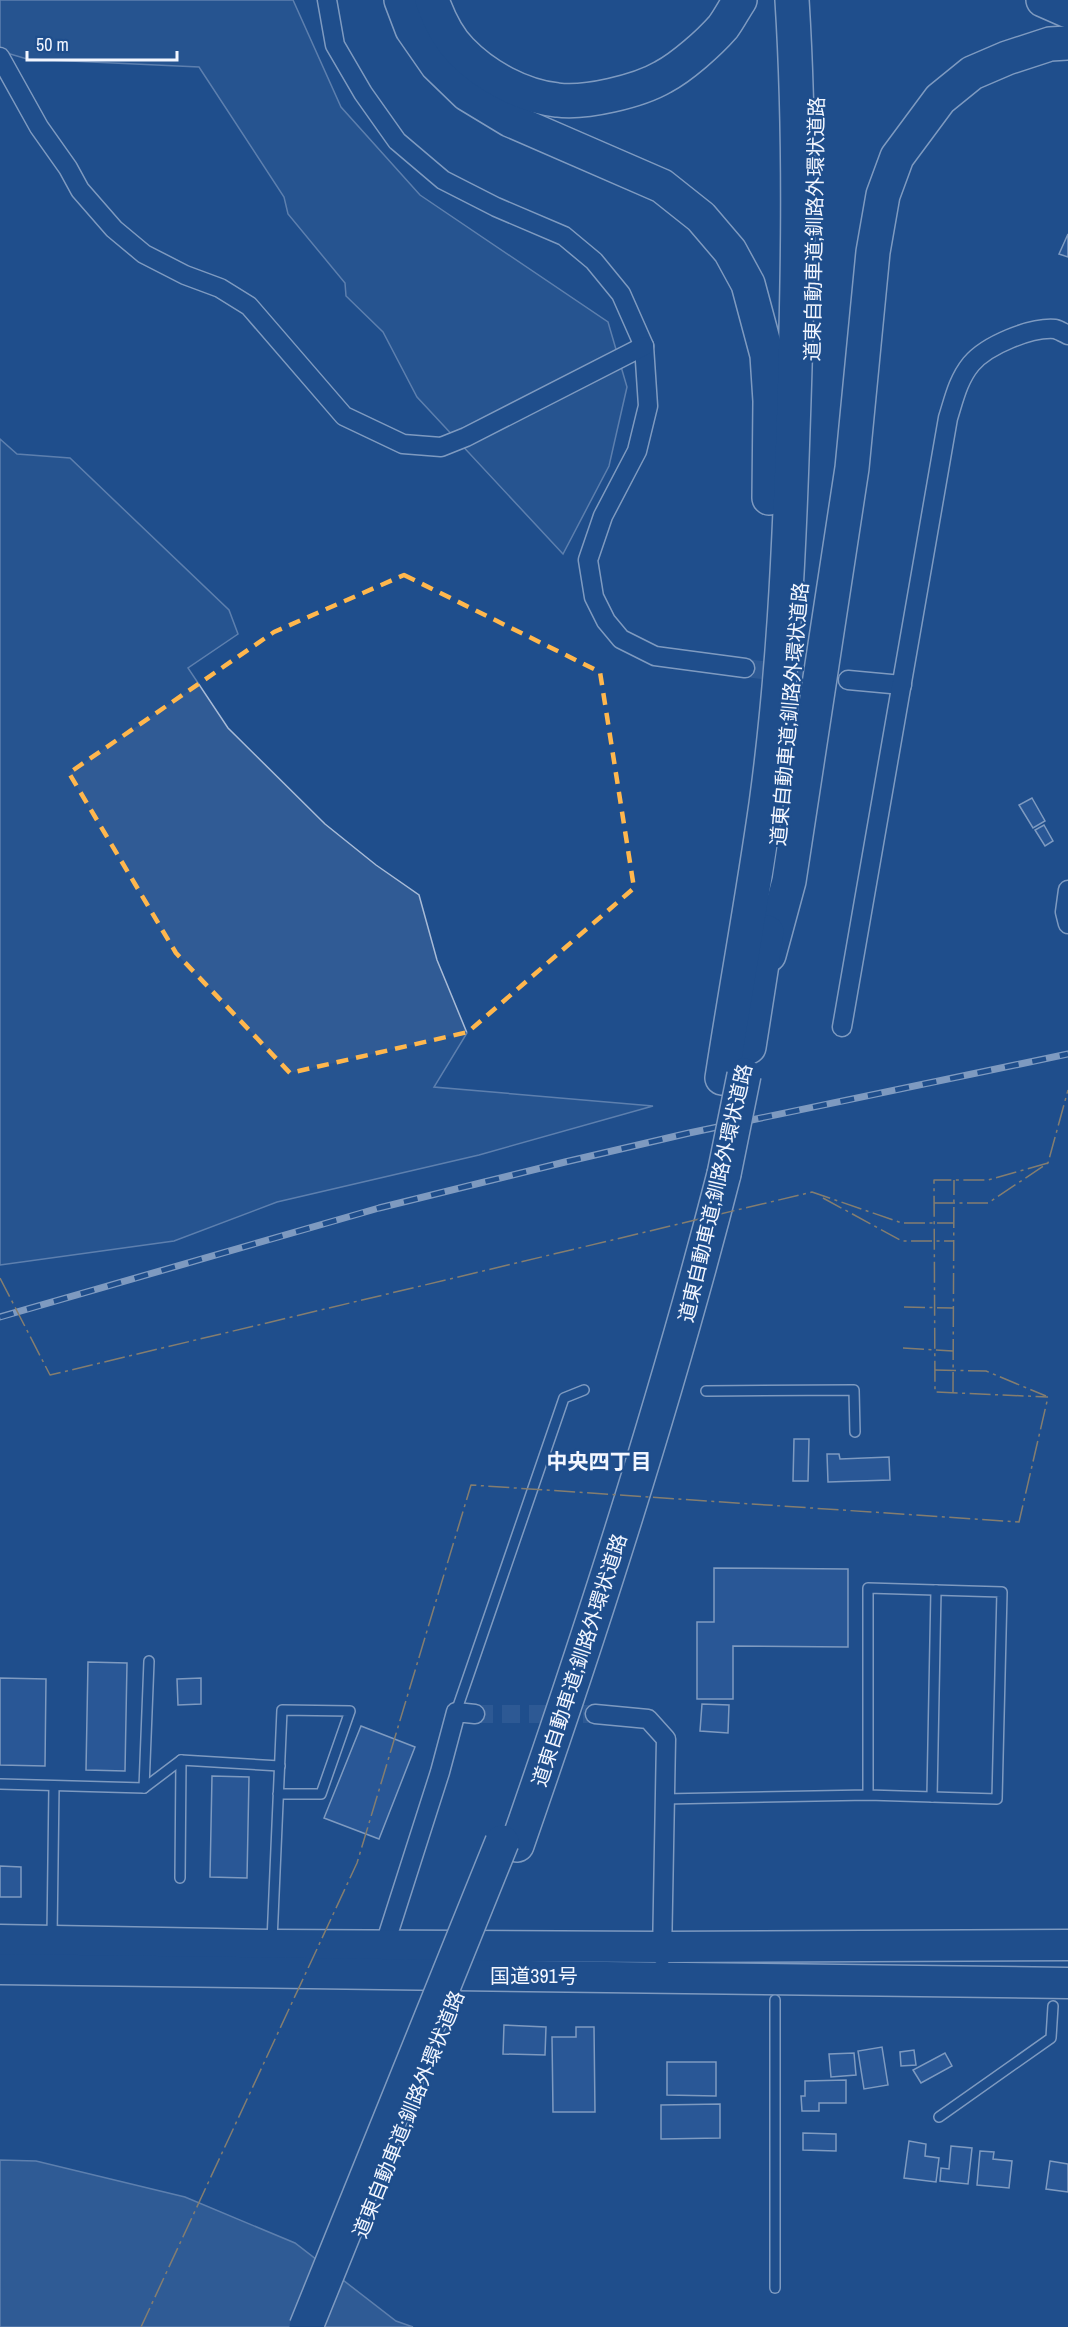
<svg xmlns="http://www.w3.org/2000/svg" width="1068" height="2327" viewBox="0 0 1068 2327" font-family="'Archivo Narrow','Noto Sans JP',sans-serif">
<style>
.built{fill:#305b95;stroke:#a8bbd7;stroke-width:1.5}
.water{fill:#446ba0;stroke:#a8bbd7;stroke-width:1.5}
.building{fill:#3563a3;stroke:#f2f6ff;stroke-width:1.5}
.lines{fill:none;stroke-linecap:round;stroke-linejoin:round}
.minor-tunnel{stroke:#3f679d;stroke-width:18;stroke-dasharray:18 9;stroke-linecap:butt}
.service-casing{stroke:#f2f6ff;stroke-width:12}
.minor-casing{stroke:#f2f6ff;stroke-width:21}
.trunk-casing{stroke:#f2f6ff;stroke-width:33}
.motorway-casing{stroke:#f2f6ff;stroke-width:36}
.service{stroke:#1f4e8c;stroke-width:9}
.minor{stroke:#1f4e8c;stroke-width:18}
.trunk{stroke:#1f4e8c;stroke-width:30}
.motorway{stroke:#1f4e8c;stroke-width:33}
.rail-casing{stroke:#f2f6ff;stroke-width:7}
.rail{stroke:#1f4e8c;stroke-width:4.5;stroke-dasharray:14;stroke-linecap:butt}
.motorway-bridge-casing{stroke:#f2f6ff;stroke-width:36;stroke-linecap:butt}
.motorway-bridge{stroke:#1f4e8c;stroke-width:33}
.power{stroke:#ffb74d;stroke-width:1.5;stroke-dasharray:21 4.5 3 4.5;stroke-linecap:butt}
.marked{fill:none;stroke:#ffb74d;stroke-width:4.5;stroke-dasharray:12 8;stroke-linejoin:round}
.labels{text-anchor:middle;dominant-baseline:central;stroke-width:4.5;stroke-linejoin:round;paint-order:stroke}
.street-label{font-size:20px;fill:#f2f6ff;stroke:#1f4e8c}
.neighbourhood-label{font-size:21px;font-weight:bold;fill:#f2f6ff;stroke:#1f4e8c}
</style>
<rect width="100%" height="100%" fill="#1f4e8c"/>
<!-- built -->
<g class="built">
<polygon points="0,0 293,0 341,107 420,195 608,322 627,387 609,466 563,554 417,397 383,332 346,296 345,283 288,214 284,197 199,67 27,59 0,51"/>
<polygon points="0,439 17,454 70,458 229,610 238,634 188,668 228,728 325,824 376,865 419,895 437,960 467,1033 434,1087 653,1106 479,1155 277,1202 174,1241 0,1265"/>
</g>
<!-- water -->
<polygon class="water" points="0,2160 36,2161 185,2197 295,2243 396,2321 413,2327 0,2327"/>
<!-- building -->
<g class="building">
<polygon points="1068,234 1068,257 1059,254"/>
<polygon points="1032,798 1045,821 1033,828 1019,805"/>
<polygon points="1044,825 1053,841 1045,846 1035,830"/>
<polygon points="794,1439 809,1439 808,1481 793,1481"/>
<polygon points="827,1454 839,1454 840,1459 889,1457 890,1480 828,1482"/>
<polygon points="714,1568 848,1569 848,1647 733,1646 733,1699 697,1699 697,1622 714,1622"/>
<polygon points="88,1662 127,1663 125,1771 86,1770"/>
<polygon points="0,1678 46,1679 45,1766 0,1765"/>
<polygon points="201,1678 201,1704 178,1705 177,1679"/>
<polygon points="702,1704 729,1705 728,1733 700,1731"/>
<polygon points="361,1726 415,1747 379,1839 324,1818"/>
<polygon points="212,1776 249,1777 247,1878 210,1877"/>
<polygon points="0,1866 21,1867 21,1897 0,1897"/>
<polygon points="504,2025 546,2027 545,2055 503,2054"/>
<polygon points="576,2027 594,2027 595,2112 553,2112 552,2037 576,2037"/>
<polygon points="882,2047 888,2085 864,2089 858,2051"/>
<polygon points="914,2050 916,2065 901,2066 900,2052"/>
<polygon points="854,2053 856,2075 831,2077 829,2054"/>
<polygon points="945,2053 952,2066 921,2083 913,2070"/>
<polygon points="667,2062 716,2062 716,2096 667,2095"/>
<polygon points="846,2080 846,2103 819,2103 819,2111 802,2111 801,2096 805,2096 805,2081"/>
<polygon points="720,2104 720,2138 661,2139 661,2105"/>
<polygon points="803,2133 836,2134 836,2151 803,2150"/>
<polygon points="909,2141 926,2144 925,2156 939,2158 936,2182 904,2178"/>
<polygon points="951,2146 972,2148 968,2184 940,2181 941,2168 949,2169"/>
<polygon points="980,2151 994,2152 993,2159 1012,2161 1009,2188 977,2185"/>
<polygon points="1050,2161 1068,2164 1068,2192 1046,2189"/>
</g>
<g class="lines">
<!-- minor-tunnel -->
<g class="minor-tunnel">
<polyline points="745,668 829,678"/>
<polyline points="475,1714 595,1714"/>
</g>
<defs>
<g id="service">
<polyline points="706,1391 854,1390 855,1432"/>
<polyline points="456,1712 564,1398 584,1390"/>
<polyline points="0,1784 144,1788 181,1760 280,1766"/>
<polyline points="144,1788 149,1661"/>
<polyline points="932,1797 936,1590"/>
<polyline points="664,1799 868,1795 868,1588 1002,1592 997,1799 868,1795"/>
<polyline points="180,1878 181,1760"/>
<polyline points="52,1936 54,1786"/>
<polyline points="272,1941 282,1710 350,1711 321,1794 278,1794"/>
<polyline points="775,2000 775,2288"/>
<polyline points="939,2117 1051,2038 1053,2006"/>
</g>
<g id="minor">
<polyline points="327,0 335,45 363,93 397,141 443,180 496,207 564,236 594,261 621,294 644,346 648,406 637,451 603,516 588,560 594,597 606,621 621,639 655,656 745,668"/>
<polyline points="0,57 39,127 68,168 80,190 114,229 144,254 185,275 220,288 249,306 344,416 403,444 441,447 466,437 644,346"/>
<polyline points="848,680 902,685"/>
<polyline points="1068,890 1065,912 1068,924"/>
<path d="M 842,1027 L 948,418 C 954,399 958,380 971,364 C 987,345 1031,327 1055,329 C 1059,330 1064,333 1068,335"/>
<polyline points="595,1714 648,1719 666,1739 662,1956"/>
<polyline points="385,1944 440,1772 456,1712 475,1714"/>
</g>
<g id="trunk">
<polyline points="0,1940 272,1945 662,1947 1068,1945"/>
<polyline points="0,1969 1068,1983"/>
</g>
<g id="motorway">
<polyline points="401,0 412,29 437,65 467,94 510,120 662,186 701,217 730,251 748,284 767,355 770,401 769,498"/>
<path d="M 432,0 C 438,17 448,38 461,51 C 485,76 522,96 557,100 C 585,104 639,91 663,77 C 682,67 709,43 723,27 C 729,19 734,9 740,0"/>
<polyline points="1043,0 1068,11"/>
<polyline points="769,955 789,881 852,468 873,252 883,195 897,157 940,99 972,73 1007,58 1050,44 1068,43"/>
<polyline points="749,1047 767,932"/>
<path d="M 722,1078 C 736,987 753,896 766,804 C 783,680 789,555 793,430 C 798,287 801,143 792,0"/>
<path d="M 517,1845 C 594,1624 666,1401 724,1174"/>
</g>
</defs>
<!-- service casing -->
<use href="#service" class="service-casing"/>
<!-- minor casing -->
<use href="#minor" class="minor-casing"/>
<!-- trunk casing -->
<use href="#trunk" class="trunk-casing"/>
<!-- motorway casing -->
<use href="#motorway" class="motorway-casing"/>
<!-- service -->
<use href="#service" class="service"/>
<!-- minor -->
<use href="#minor" class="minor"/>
<!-- trunk -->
<use href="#trunk" class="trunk"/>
<!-- motorway -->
<use href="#motorway" class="motorway"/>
<defs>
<polyline id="rail" points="0,1317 379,1208 565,1162 689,1133 1068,1054"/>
</defs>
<!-- rail casing -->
<use href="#rail" class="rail-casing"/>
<!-- rail -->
<use href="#rail" class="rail"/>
<defs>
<g id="motorway-bridge">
<polyline points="724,1174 744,1075"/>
<polyline points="306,2327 502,1842"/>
</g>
</defs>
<!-- motorway-bridge casing -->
<use href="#motorway-bridge" class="motorway-bridge-casing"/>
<!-- motorway-bridge -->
<use href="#motorway-bridge" class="motorway-bridge"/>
<!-- power -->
<g class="power">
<polyline points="1048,1163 988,1180 934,1180 935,1392 1048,1397"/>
<polyline points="823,1198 902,1241 954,1241"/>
<polyline points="934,1203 988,1203 1048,1163 1068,1090"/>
<polyline points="0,1278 50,1375 812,1192 902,1223 954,1223"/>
<polyline points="904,1307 953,1308"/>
<polyline points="903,1348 953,1351"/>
<polyline points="935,1370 986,1371 1046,1396"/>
<polyline points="953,1393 954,1180"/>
<polyline points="141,2327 357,1863 471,1485 1019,1522 1048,1397"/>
</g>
</g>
<!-- marked area -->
<path d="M0 0H1068V2327H0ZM 404,575 L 600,672 L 634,888 L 468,1032 L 290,1073 L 176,953 L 69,773 L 274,632 Z" fill="#1f4e8c" fill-opacity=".55" fill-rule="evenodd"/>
<path class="marked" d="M 404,575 L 600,672 L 634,888 L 468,1032 L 290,1073 L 176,953 L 69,773 L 274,632 Z"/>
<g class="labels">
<!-- street labels -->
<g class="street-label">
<text transform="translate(814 229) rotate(-89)">道東自動車道;釧路外環状道路</text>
<text transform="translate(789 714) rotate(-85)">道東自動車道;釧路外環状道路</text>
<text transform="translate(715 1193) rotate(-77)">道東自動車道;釧路外環状道路</text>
<text transform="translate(579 1660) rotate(-72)">道東自動車道;釧路外環状道路</text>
<text x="534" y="1975">国道391号</text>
<text transform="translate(408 2114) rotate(-68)">道東自動車道;釧路外環状道路</text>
</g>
<!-- neighbourhood labels -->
<g class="neighbourhood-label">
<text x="599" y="1461">中央四丁目</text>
</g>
</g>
<!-- scale -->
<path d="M27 51v9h150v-9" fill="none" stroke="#f2f6ff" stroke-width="3"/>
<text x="36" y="51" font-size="18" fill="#f2f6ff" stroke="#1f4e8c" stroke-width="4.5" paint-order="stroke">50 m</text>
</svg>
